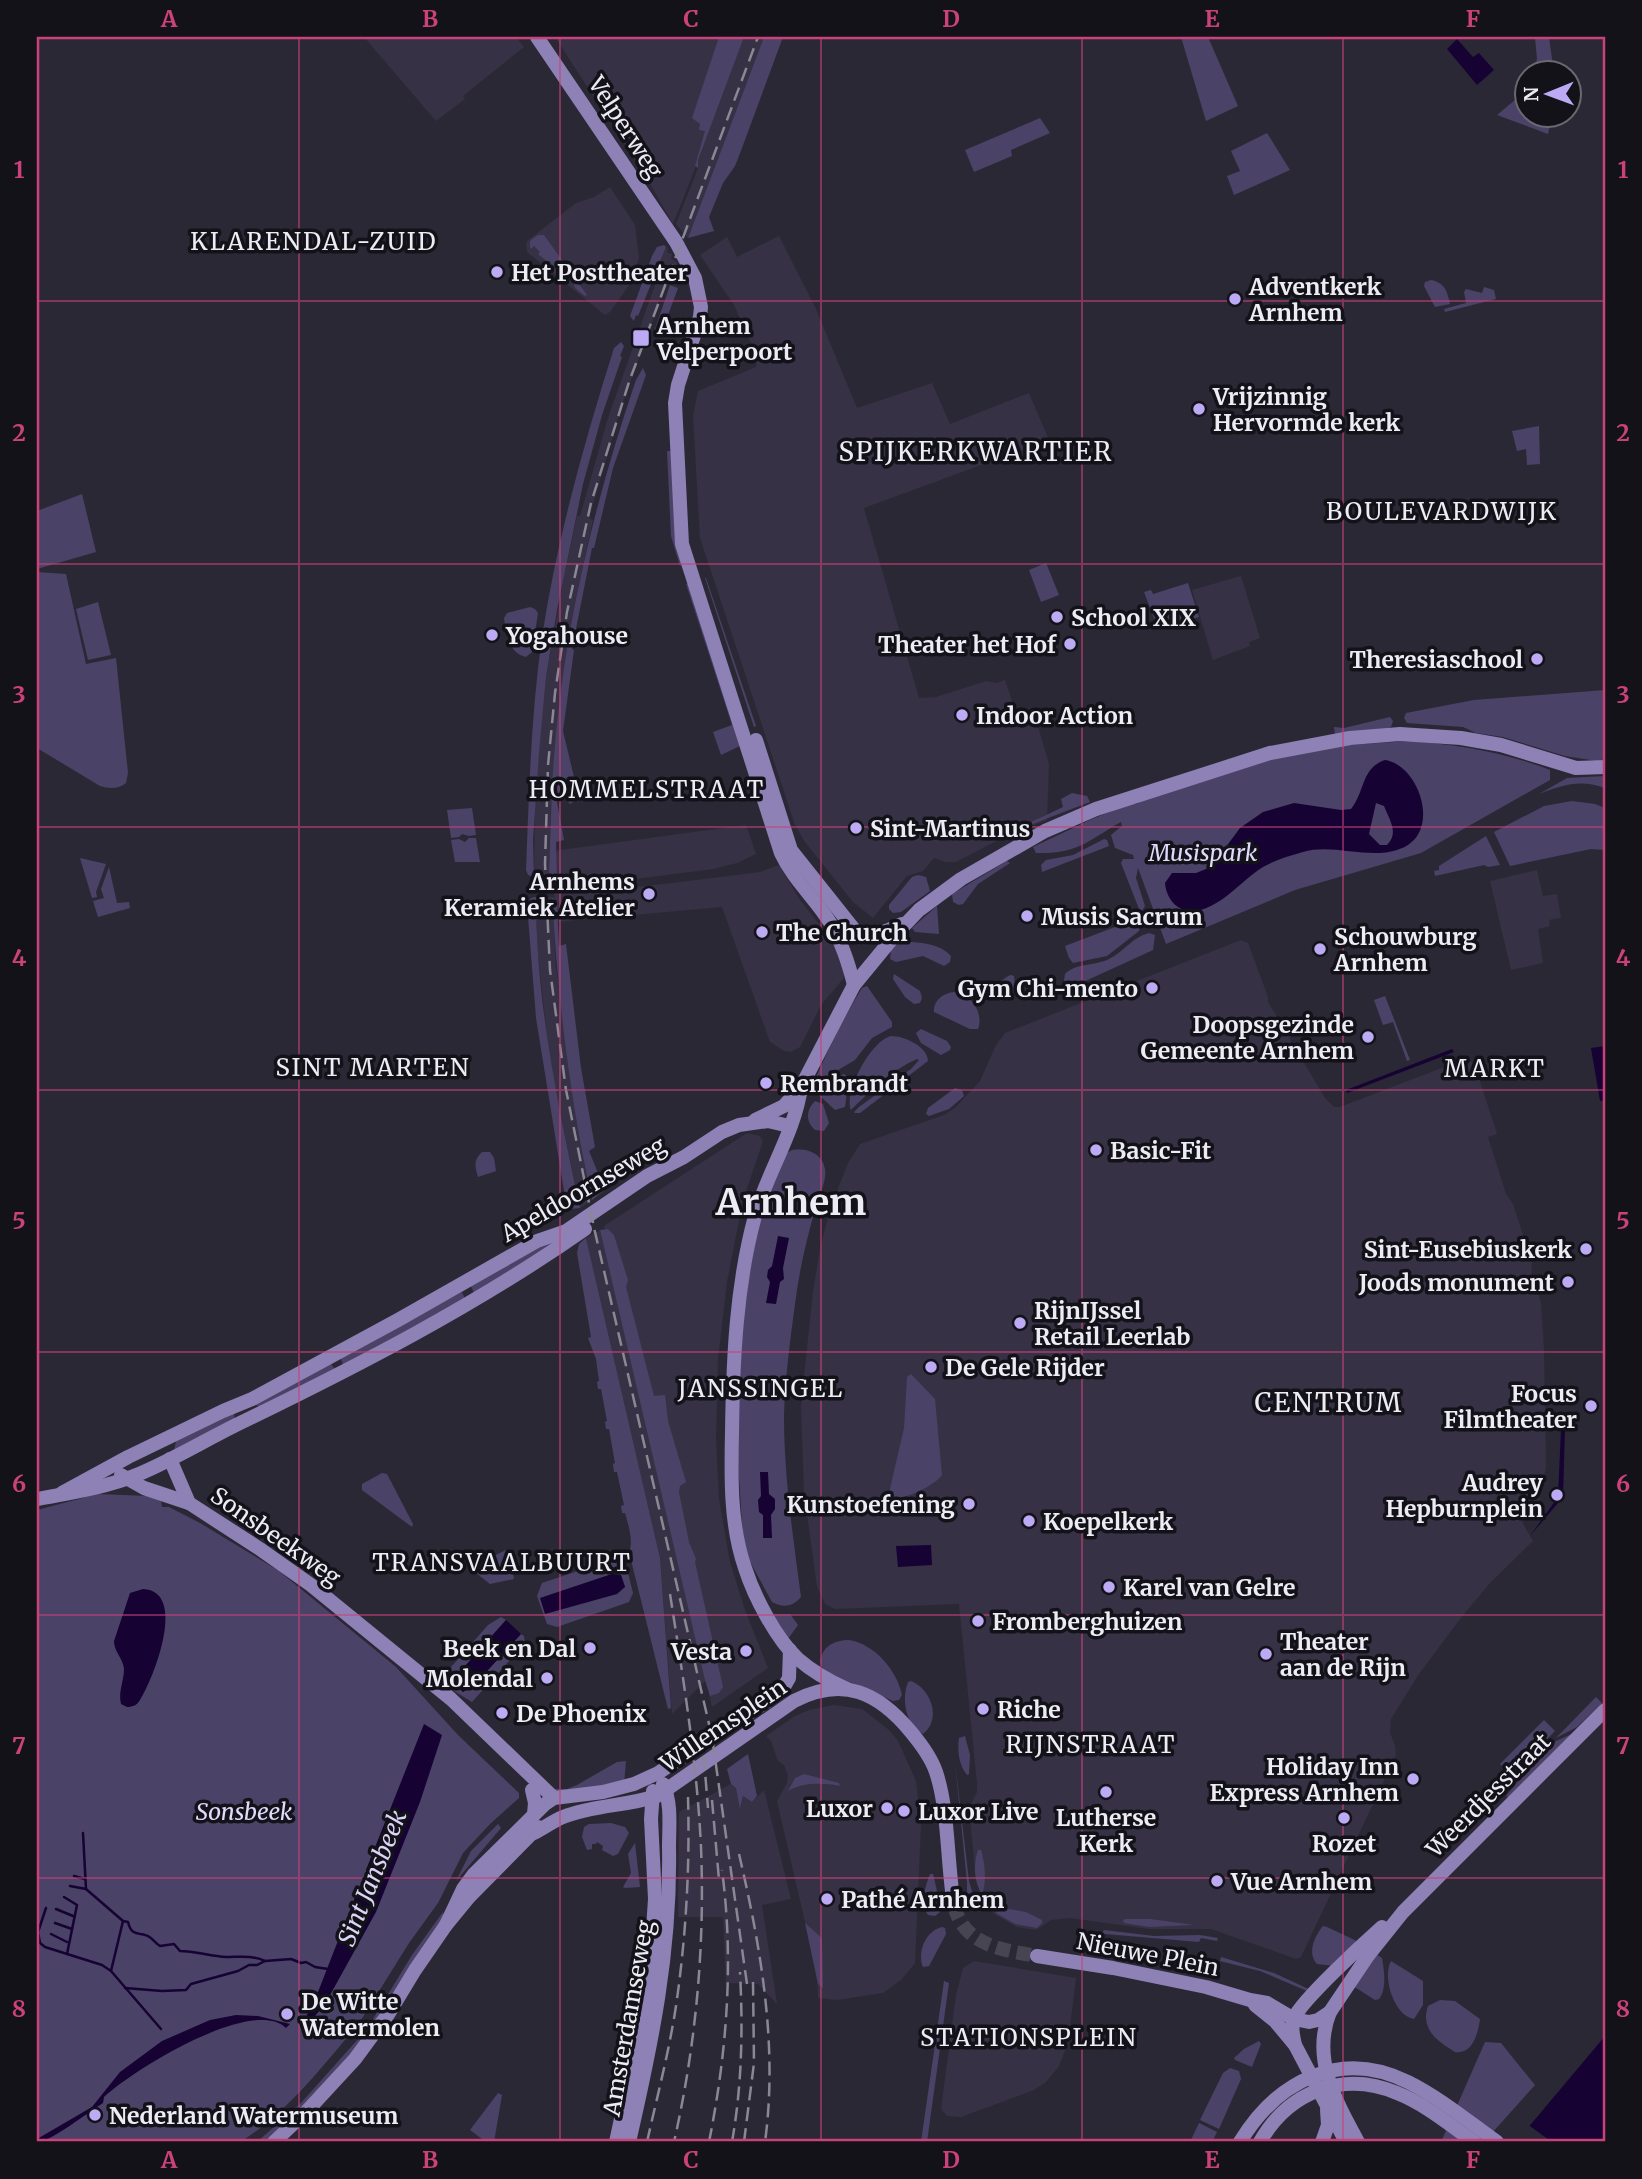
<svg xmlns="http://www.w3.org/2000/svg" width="1642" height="2179" viewBox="0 0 1642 2179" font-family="Merriweather,serif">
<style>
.built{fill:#363145}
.green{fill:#4b4267;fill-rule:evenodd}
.water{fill:#160233;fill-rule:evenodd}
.pier{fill:#2b2836}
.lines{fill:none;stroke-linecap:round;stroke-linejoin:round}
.stream{stroke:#160233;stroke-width:2.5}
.major-tunnel{stroke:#484553;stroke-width:14;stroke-dasharray:14 7;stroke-linecap:butt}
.major{stroke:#8d81b5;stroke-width:14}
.rail{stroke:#8a8894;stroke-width:2.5;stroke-dasharray:14 7;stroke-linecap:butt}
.grid{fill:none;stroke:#cb427a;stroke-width:2;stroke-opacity:0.55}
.poi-dot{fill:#bcaaf5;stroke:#131218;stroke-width:2.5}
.labels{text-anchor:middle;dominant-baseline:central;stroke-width:7;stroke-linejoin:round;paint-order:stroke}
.street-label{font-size:23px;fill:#edecf5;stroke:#131218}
.poi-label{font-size:23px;font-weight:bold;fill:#edecf5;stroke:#131218;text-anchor:start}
.park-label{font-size:23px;font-style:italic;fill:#e1dafd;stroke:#131218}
.neighbourhood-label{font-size:24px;letter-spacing:2px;fill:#edecf5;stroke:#131218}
.water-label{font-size:24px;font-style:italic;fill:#dcd4f8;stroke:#131218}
.quarter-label{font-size:26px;letter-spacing:2px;fill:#edecf5;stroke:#131218}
.town-label{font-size:37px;font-weight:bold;fill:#edecf5;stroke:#131218}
.neatline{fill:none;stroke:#cb427a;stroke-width:2.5}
.grid-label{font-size:23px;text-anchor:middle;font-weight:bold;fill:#cb427a}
</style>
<rect width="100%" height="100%" fill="#2b2836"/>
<!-- built -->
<g class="built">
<polygon points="364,37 516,37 524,47 463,96 465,99 436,121"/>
<polygon points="555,37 721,37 708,132 744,37 764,37 688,238 676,224 698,168 698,161 673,224 649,182"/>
<polygon points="610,187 635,225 639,258 632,281 610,312 605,315 527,252 526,244 527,241 576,203 594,197"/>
<polygon points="779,236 816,309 857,408 932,383 950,424 1029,393 1049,440 864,508 919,698 936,697 986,681 996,683 1005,680 1021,728 1037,723 1049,764 1047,820 1014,832 956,862 945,862 934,858 923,871 907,876 873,918 853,902 805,842 795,825 700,538 693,416 698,391 756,367 757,357 734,305 700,255 727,237 737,257"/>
<polygon points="666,247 668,248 667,252 672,254 671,259 677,262 673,272 670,272 621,408 589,518 593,520 579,584 551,805 549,877 534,877 535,792 542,717 546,677 564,576 577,516 580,516 608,418 655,285 652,284"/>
<polygon points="1241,576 1260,638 1249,642 1250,646 1213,660 1192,590"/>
<polygon points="746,825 756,854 737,863 713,869 643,878 588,883 553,883 553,851"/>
<polygon points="779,865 800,900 831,939 843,966 844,978 821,1005 800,1047 791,1052 784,1051 770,1042 722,907 555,922 554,891 589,892 672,883 760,872"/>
<polygon points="1537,870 1543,896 1557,894 1561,918 1549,920 1550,926 1538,929 1543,963 1511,970 1490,881"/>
<polygon points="536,897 552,897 556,968 585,1168 592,1200 580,1208 550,1063 537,946"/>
<polygon points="1241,940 1248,943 1268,997 1268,1002 1325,1098 1334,1107 1340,1107 1465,1059 1474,1063 1497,1134 1488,1137 1506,1194 1513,1204 1532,1263 1531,1280 1538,1292 1541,1304 1544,1349 1546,1467 1536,1512 1522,1522 1533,1541 1489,1584 1460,1619 1419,1674 1391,1719 1390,1733 1395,1745 1396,1755 1301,1957 1296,1959 1211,1929 1149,1929 1070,1918 1051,1920 1036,1930 1017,1927 994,1914 980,1893 975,1870 969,1808 977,1792 977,1783 959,1604 835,1609 825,1604 817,1587 804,1492 801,1406 813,1291 821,1244 832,1204 848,1163 860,1144 944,1115 955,1108 980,1081 996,1045 1005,1033"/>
<polygon points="747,1133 760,1136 763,1141 743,1200 727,1282 718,1359 716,1439 719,1499 730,1562 745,1610 768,1668 712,1707 706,1680 672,1714 660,1558 586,1238 600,1230 705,1677 681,1523 604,1226"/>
<polygon points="834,1705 862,1709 889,1730 898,1741 916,1781 921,1825 915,1963 902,1979 883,1993 837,2000 818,1998 817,1974 777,1801 787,1783 788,1775 784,1765 778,1761 771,1741 766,1736 795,1716 809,1710"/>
<polygon points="731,1784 736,1787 741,1808 743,1796 752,1802 764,1790 791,1899 762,1905 777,2004 758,1984 726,1983 723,1917 678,1917 679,1812"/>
<polygon points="974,1961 1076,1978 1068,2043 1059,2066 1046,2082 1034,2090 961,2117 947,2116 941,2109 956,1995 963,1968"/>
</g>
<!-- green -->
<g class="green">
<polygon points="719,37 744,37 698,160 698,168 695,166 705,131 699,130 700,124 692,118"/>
<polygon points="764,37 783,37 742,148 735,166 723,183 709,217 714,231 688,238"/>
<polygon points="1181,37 1208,37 1238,106 1206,121"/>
<polygon points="1535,37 1549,37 1554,73 1532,73 1537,59"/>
<polygon points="1526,80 1526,116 1552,116 1548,134 1497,115 1522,94 1517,89"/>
<polygon points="1040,118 1050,133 1011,150 1012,156 974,172 965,150"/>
<polygon points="1267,133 1290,170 1234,195 1227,176 1240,171 1231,151"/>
<polygon points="538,235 544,235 587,295 585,296 575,288 574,283 538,254 540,252 534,246 531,249 530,247 530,241"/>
<polygon points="664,245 666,247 638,316 636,315 634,321 630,316 652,256 657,247"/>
<path d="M 1431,280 C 1445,283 1447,291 1450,304 L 1435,307 L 1424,286 L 1425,282 Z"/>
<polygon points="670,285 678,288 661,334 654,332"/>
<polygon points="1484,287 1494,290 1496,299 1445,312 1444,309 1466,303 1464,292 1466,289 1482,293"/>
<path d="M 621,342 L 624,346 L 620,356 L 622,357 L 602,415 L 583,484 L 557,610 L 546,677 L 539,753 L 533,840 L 534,877 L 528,875 L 526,870 C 529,793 531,714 542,637 C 557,539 584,443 614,348 Z"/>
<path d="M 643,368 L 646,375 L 613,468 L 594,548 L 592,548 L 572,649 L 574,650 L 563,731 L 579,798 L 570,804 L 566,799 L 557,802 L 564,840 L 556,842 L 557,876 L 549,877 C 550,841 551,805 553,770 C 562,636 593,506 636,380 Z"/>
<polygon points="1539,426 1540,464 1527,465 1526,449 1517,451 1512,431"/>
<polygon points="667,451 671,451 682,563 680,566 671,536"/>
<polygon points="82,494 96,552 37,569 37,511"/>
<polygon points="1046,563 1059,595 1041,602 1029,570"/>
<path d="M 37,572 L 66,574 L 86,664 L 116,658 L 128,773 L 126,783 C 119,789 109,789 100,786 L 37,748 Z"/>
<polygon points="705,578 706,578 756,726 754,727"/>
<polygon points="690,583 740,746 721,755 713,732 732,725 686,584"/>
<polygon points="1188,583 1199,617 1158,629 1144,592 1151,590 1153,594"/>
<polygon points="98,602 111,655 88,660 76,609"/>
<path d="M 530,607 L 535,609 L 538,613 L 532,652 L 526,657 C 509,654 506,633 504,618 L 507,613 Z"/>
<polygon points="1605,690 1605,759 1597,761 1565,756 1503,737 1476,733 1463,727 1407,723 1404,718 1406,713 1474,700"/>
<polygon points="1390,717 1393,721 1391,727 1385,729 1335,735 1334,727 1344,728"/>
<path d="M 1410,741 C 1459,745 1504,752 1550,770 L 1550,780 L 1421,853 L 1295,890 L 1166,944 L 1138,868 L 1136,878 L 1145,906 L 1142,911 L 1139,909 L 1121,863 L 1123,859 L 1134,859 L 1133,855 L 1115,848 L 1111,835 L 1122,826 L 1121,822 C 1087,841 1079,854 1036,853 L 1033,847 L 1092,819 L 1134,802 L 1135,804 L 1139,803 L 1139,800 L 1151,799 L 1151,796 L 1255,762 L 1347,745 Z"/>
<path d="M 1605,776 L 1605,788 C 1580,779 1563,785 1539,794 L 1567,778 Z"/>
<polygon points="1072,793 1087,796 1090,802 1006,834 1063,807 1061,799"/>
<polygon points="1572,801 1595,804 1605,808 1605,850 1591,849 1510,866 1494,832 1544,806"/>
<polygon points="472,808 476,835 469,836 462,834 459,837 451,838 447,810"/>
<polygon points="1486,836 1500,865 1488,867 1484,865 1435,876 1434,871 1439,870 1439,866"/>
<polygon points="469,838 476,838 480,862 455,862 451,840 459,839 465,842"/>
<polygon points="1104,839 1107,840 1109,846 1042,872 1041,865 1046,860 1073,855"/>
<polygon points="80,858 106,864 96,892 97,897 92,898"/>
<polygon points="1007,861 1010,863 978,884 963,904 959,905 953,902 952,894"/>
<polygon points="109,867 117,903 129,902 130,908 98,917 93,901 104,898 101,889"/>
<polygon points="918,875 926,877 930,891 901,912 893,913 889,909 889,905 912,877"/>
<path d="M 536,897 C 536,1003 558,1105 580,1208 L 570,1209 L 566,1203 L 536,1018 L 527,904 L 531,898 Z"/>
<path d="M 552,897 L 557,902 L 559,946 L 566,944 L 581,1068 L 595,1147 L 589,1151 L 605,1190 L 592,1200 C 570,1100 558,1000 552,897 Z"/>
<polygon points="937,906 939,934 915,932 912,928"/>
<polygon points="1136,919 1141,922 1139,931 1107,956 1073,963 1069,958 1065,946"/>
<path d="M 1149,933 L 1155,935 L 1153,950 L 1068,989 L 1064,981 L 1065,974 C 1076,963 1092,966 1107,960 C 1123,953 1132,937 1149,933 Z"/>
<path d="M 911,942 C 926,943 941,945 951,956 L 950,962 L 944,966 L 923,956 L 896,962 L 890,959 L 891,950 L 897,944 Z"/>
<polygon points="894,974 920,991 922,998 920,1003 914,1004 905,997 893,979"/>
<path d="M 1011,975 L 1014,976 C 1016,988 1012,999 1000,1001 C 992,991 1000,979 1011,975 Z"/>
<polygon points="1047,980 1054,983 1052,992 1038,998 1029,995 1029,990 1034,984"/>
<path d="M 867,986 L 892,1022 L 892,1027 L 872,1038 L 855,1060 L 828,1076 L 814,1088 L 812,1086 C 827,1052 843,1019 862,988 Z"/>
<path d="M 954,992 C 971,994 984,1013 978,1029 L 970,1029 L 934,1012 C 933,1000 944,993 954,992 Z"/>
<polygon points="1385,996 1410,1060 1407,1061 1393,1022 1383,1025 1374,1000"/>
<polygon points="921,1029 947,1041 951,1047 950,1050 941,1055 921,1043 916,1033"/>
<path d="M 891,1036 C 905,1036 928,1047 928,1061 L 860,1113 L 855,1113 L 854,1112 L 859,1107 L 911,1069 L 919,1060 L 917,1059 C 892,1070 869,1092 851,1110 C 844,1091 871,1041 891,1036 Z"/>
<polygon points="844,1074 849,1078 845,1107 835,1110 819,1095 819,1091 835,1077"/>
<polygon points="955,1088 962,1090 964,1096 949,1109 929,1116 926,1114 928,1108"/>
<path d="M 815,1101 L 823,1104 L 829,1123 L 824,1131 L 815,1130 C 805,1121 806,1110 815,1101 Z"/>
<path d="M 792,1150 C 807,1148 822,1153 825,1169 C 827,1181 818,1198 815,1210 C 806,1241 799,1272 795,1304 C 790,1341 785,1379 784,1416 C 784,1476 793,1537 801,1597 C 793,1607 783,1608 772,1602 L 748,1558 L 743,1540 L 737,1445 L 743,1312 L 759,1220 L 785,1154 Z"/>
<path d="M 482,1152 L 490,1152 L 494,1158 L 496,1171 L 478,1177 C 475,1167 473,1160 482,1152 Z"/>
<polygon points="608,1229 614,1235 628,1280 626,1287 654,1396 665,1395 668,1421 686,1482 680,1486 679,1492 689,1542 696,1559 695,1562 723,1687 719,1693 710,1696 705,1680 600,1230"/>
<path d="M 586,1238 L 660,1558 L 671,1708 L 668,1709 L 629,1552 C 634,1541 628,1524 625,1513 L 622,1513 L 621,1506 L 624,1505 L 617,1472 L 614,1472 L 613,1464 L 615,1463 L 609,1429 L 606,1429 L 605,1422 L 607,1421 L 601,1389 L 598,1389 L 597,1382 L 599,1381 L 596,1359 L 588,1338 L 591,1337 L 577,1253 L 579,1244 Z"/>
<polygon points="549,1239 558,1245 474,1293 470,1284"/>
<polygon points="462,1292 465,1299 343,1365 340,1356"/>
<polygon points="330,1362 335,1370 264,1410 253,1403"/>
<path d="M 911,1374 L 935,1399 L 942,1475 C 934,1486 909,1497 895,1499 L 889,1493 L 904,1428 L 907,1377 Z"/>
<polygon points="234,1413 235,1420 174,1451 176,1441"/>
<polygon points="382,1473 387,1474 413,1524 412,1527 362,1490 362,1484"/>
<path d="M 98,1494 L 148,1496 L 161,1501 L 162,1507 L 169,1507 L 200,1523 L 279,1571 L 396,1667 L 458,1735 L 519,1793 L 519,1798 L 490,1824 L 463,1853 L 438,1903 L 409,1943 L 361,2020 L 352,2019 L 347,2025 L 355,2028 C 321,2068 286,2114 240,2142 L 37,2142 L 37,1510 Z"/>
<polygon points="506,1550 512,1552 515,1572 513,1573 514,1579 490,1584 476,1573 475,1565"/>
<path d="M 616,1558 L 625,1561 L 633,1593 L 629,1602 L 557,1627 L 547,1624 L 537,1596 L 542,1583 ZM 612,1574 L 621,1575 L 625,1587 L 545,1613 L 541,1598 Z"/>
<polygon points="773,1614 790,1614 798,1625 788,1639"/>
<polygon points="501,1617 506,1620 458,1674 463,1692 476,1683 521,1634 524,1636 525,1643 472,1702 454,1691 444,1675 488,1625"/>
<path d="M 849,1640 C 875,1644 897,1671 902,1695 L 899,1700 L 893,1701 L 824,1671 L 820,1662 C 822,1646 835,1640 849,1640 Z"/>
<path d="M 911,1681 C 931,1689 942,1719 923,1734 C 906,1725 901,1700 908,1682 Z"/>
<polygon points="1596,1697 1602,1703 1577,1727 1556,1738"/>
<polygon points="1544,1720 1555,1731 1512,1775 1500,1764"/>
<polygon points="1576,1732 1510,1799 1506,1796 1523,1775 1556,1741"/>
<path d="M 965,1736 L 970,1755 L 969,1774 L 967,1775 C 959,1766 957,1750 959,1738 Z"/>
<polygon points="748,1754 757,1796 752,1802 743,1796 740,1809 736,1788 731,1784 727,1769"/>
<polygon points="626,1761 624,1784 555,1791 552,1789 567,1789 577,1785 617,1762"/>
<polygon points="955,1762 969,1881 974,1898 969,1904 967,1902 967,1882"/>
<path d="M 804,1774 L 839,1783 L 840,1786 C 824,1783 804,1782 788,1791 L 795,1778 Z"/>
<polygon points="611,1823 625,1827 629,1833 618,1854 613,1856 602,1850 603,1846 597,1842 596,1844 592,1844 592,1849 587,1850 582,1837 584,1827 589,1824"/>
<polygon points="498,1824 501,1828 456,1881 471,1851"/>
<polygon points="635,1843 640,1887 625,1888 623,1887 631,1873 628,1854"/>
<path d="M 978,1850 L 981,1850 C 985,1863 987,1882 982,1894 C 974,1883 973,1864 978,1850 Z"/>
<path d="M 930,1874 L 933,1874 L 941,1908 L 940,1912 L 935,1916 L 928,1915 C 920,1905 925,1886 930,1874 Z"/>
<polygon points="1003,1908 1026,1912 1042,1920 1042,1923 1037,1928 1015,1924 996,1913 997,1909"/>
<polygon points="443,1912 444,1918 374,2027 370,2024 412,1955"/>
<polygon points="1126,1919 1150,1919 1194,1925 1149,1927 1124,1923 1123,1920"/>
<polygon points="805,1923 822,1938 823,1988 818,1984"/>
<path d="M 1323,1926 L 1327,1927 L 1361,1943 L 1334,1966 L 1317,1964 C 1307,1953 1314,1937 1323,1926 Z"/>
<path d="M 942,1927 L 945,1928 L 946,1934 L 929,1966 L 923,1967 C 917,1953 925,1931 942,1927 Z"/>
<polygon points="1104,1930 1154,1936 1200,1935 1218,1938 1217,1941 1201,1938 1199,1942 1105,1934 1102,1933"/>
<polygon points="1073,1946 1106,1946 1138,1952 1138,1957 1073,1948"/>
<path d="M 1376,1954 L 1382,1958 C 1384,1970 1387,1989 1379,1999 L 1375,2000 L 1353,1986 Z"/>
<polygon points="1221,1957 1274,1973 1315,1992 1314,1994 1260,1971 1220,1961"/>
<path d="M 1391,1961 L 1423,1981 L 1423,2005 L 1414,2019 C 1394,2016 1382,1977 1391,1961 Z"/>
<polygon points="944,1981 949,1983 927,2142 921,2142"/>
<path d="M 1440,2000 L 1455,2001 L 1480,2019 C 1478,2034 1472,2055 1455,2052 C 1437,2041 1420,2029 1428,2006 Z"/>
<polygon points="359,2038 363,2042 282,2129 266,2142 257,2142 301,2103"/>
<polygon points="1259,2041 1261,2044 1252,2067 1235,2060 1234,2058 1244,2049"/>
<polygon points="1485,2042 1501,2043 1535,2085 1484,2142 1441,2142"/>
<polygon points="1230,2068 1239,2071 1241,2079 1219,2129 1200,2120 1223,2073"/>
<polygon points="498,2093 502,2095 494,2142 486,2142 470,2130"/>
<polygon points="1199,2123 1217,2132 1212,2142 1190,2142"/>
</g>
<!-- water -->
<g class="water">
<polygon points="1457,39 1473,57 1479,53 1494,70 1477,85 1447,49"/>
<path d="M 1385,760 C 1418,765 1439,825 1408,845 C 1377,864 1335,842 1303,852 C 1289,856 1275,860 1263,867 C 1240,881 1219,911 1191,911 C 1176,911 1166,897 1165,883 L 1172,873 L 1196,873 L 1211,867 L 1240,828 L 1263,812 L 1294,803 L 1341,810 L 1351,809 C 1365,792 1361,768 1385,760 ZM 1376,803 L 1384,806 C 1390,821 1399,833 1387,845 L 1380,845 L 1369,834 Z"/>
<polygon points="1605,1046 1605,1100 1600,1101 1591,1048"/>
<polygon points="1452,1049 1454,1052 1347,1093 1346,1090"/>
<polygon points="778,1236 789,1238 783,1268 784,1279 780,1282 776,1304 766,1303 770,1282 767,1277 768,1270 772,1266"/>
<polygon points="1561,1429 1565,1429 1563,1497 1530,1536 1558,1497"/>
<polygon points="760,1472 768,1472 769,1494 775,1499 775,1509 771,1515 772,1538 763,1538 763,1515 759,1512 758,1500 761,1496"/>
<polygon points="931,1545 932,1565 898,1567 896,1546"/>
<polygon points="612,1574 621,1575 625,1587 617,1594 545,1614 540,1598"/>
<path d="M 143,1589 C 188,1591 154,1678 140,1700 C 137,1705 133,1707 127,1707 L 121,1704 C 118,1691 124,1681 124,1669 C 123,1658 114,1652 114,1641 L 130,1593 Z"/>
<polygon points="506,1620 521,1634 476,1683 463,1692 455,1685 458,1674"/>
<polygon points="424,1724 442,1735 420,1802 376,1912 324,2006 312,2019 303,2023 316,1997 359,1887 368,1880 366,1870"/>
<path d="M 236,2015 L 258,2016 L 290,2024 L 286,2028 C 252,1996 133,2070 104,2097 L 103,2103 C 88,2112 51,2142 37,2142 L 37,2139 L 92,2107 L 120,2072 L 162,2041 L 210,2020 Z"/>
<polygon points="1605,2036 1605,2142 1516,2142"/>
</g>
<!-- pier -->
<polygon class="pier" points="1527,2124 1552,2142 1512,2142"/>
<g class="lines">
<!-- stream -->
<g class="stream">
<polyline points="83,1833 86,1889 123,1921 111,1971"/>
<polyline points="74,1876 85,1879"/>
<polyline points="70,1886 86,1889"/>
<polyline points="64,1897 77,1905 67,1954"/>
<polyline points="46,1908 38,1932 40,1943 45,1947 102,1965 111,1971 161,2029"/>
<polyline points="56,1909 73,1916"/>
<path d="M 123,1921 L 128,1922 C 131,1934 135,1933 145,1935 C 151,1936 155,1943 160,1946 L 174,1944 L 180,1951 C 195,1951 210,1956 226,1957 C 240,1957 252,1955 265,1961"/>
<polyline points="55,1923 72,1929"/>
<polyline points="51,1934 67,1942"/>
<polyline points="125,1988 162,1991 186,1990 191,1984 238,1971 249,1965 257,1965 265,1961 291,1959 301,1963 306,1962 315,1967 328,1969"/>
</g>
<!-- major-tunnel -->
<path class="major-tunnel" d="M 954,1905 C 963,1945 1002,1950 1037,1956"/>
<!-- major -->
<g class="major">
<path d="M 537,37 L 676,242 L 695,278 L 701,307 L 700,317 L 678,385 L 675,403 L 682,544 L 781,853 C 794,881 816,899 831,924 C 842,943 849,965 854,985"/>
<path d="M 756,740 L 791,850 L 857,933 C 874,938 886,931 902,924"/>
<polyline points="755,1120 784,1106 800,1088"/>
<polyline points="170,1459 189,1503"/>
<polyline points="121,1475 144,1488 189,1503 260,1549 311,1585 451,1699 554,1798"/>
<polyline points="62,1493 128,1457 223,1411 252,1399 398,1320 537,1241 566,1231 647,1176 684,1157 722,1132 739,1125 768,1121 789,1126"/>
<path d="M 37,1499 C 71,1493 108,1487 139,1474 C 172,1460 202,1442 234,1426 C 354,1368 475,1306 585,1229"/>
<path d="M 847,1689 C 829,1681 813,1672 798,1659 C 776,1639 754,1596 745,1568 C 730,1525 731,1476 732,1432 C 733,1360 736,1286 755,1216 C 767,1173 795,1132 801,1087 L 854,985 L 896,934 L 919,910 L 961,879 L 1045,831 L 1096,809 L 1270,753 L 1350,738 L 1400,734 L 1461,738 L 1501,745 L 1576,768 L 1605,767"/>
<polyline points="532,1790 535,1803 534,1814"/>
<path d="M 534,1833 C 544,1828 553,1821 563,1817 C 593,1805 627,1806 657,1796 L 794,1701 C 843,1676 878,1692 911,1732 C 921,1744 931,1757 936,1772 C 949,1811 947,1864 954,1905"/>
<polyline points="446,1925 463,1889 474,1874 545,1804 554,1798 603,1792 634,1784 658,1773 781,1692 789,1678 790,1650"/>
<polyline points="1037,1956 1113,1968 1206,1987 1250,2000 1267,2003 1294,2019 1309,2022 1318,2020 1330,2012 1367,1957 1403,1912 1605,1710"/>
<polyline points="1255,2005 1275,2021 1295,2045 1346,2142"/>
<path d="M 1330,2012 C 1311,2059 1336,2101 1358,2142"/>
<path d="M 1295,2045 C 1293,2036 1291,2027 1294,2018 C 1302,2000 1364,1943 1382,1927"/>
<polyline points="274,2142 307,2111 355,2059 389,2013 415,1970 446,1925 469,1897 538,1827"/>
<polyline points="616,2142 649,1990 655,1899 651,1819 653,1791"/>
<path d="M 629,2142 C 652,2042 671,1951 669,1847 C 669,1827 672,1803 663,1784"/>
<path d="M 1240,2142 C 1277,2081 1340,2048 1408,2082 C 1440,2098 1469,2122 1497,2142"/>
<path d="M 1260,2142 C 1288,2092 1343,2070 1397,2093 C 1425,2104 1450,2125 1474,2142"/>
<polyline points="1322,2142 1328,2125 1327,2110"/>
</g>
<!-- rail -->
<g class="rail">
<path d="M 670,1594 C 683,1677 697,1762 701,1847 C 705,1946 696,2045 674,2142"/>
<polyline points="702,1735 708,1808"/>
<polyline points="712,1800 719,1880"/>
<path d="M 739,1854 C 761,1948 778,2046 765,2142"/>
<polyline points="747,1984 712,1737 595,1232 566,1090 550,970 545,864 548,765 555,693 567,612 591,503 629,382 758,37"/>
<path d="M 647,2142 C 657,2097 669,2052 676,2006 C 686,1937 690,1867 688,1797"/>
<path d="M 709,2142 C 727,2052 734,1961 722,1870"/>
<path d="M 732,2142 C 742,2085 743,2030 740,1972"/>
<polyline points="744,2142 754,2063 753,1982"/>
</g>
</g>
<!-- grid -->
<path class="grid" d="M 299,37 L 299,2142M 560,37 L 560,2142M 821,37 L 821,2142M 1082,37 L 1082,2142M 1343,37 L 1343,2142M 37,301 L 1605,301M 37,564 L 1605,564M 37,827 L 1605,827M 37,1090 L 1605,1090M 37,1352 L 1605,1352M 37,1615 L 1605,1615M 37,1878 L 1605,1878"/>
<!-- markers -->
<g class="poi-dot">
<circle cx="497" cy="272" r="7"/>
<circle cx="1235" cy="299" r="7"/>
<rect x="632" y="329" width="18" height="18" rx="3.5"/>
<circle cx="1199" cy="409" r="7"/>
<circle cx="1057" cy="617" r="7"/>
<circle cx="492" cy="635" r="7"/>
<circle cx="1070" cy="644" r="7"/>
<circle cx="1537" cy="659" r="7"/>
<circle cx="962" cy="715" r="7"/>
<circle cx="856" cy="828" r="7"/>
<circle cx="649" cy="894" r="7"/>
<circle cx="1027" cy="916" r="7"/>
<circle cx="762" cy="932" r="7"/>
<circle cx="1320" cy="949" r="7"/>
<circle cx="1152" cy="988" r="7"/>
<circle cx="1368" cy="1037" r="7"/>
<circle cx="766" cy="1083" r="7"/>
<circle cx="1096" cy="1150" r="7"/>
<circle cx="1586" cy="1249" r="7"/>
<circle cx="1568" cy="1282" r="7"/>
<circle cx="1020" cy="1323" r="7"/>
<circle cx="931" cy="1367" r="7"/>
<circle cx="1591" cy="1406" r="7"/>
<circle cx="1557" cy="1495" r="7"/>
<circle cx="969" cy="1504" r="7"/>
<circle cx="1029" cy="1521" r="7"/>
<circle cx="1109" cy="1587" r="7"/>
<circle cx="978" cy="1621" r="7"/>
<circle cx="590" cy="1648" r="7"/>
<circle cx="746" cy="1651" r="7"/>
<circle cx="1266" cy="1654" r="7"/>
<circle cx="547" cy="1678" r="7"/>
<circle cx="983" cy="1709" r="7"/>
<circle cx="502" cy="1713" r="7"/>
<circle cx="1413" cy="1779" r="7"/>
<circle cx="1106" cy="1792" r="7"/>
<circle cx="887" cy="1808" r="7"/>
<circle cx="904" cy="1811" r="7"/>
<circle cx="1344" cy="1818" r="7"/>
<circle cx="1217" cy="1881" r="7"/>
<circle cx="827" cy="1899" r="7"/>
<circle cx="287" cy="2014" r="7"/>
<circle cx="95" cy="2115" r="7"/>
</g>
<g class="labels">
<!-- street labels -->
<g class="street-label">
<text transform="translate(626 127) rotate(57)">Velperweg</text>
<text transform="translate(583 1189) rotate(-30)">Apeldoornseweg</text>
<text transform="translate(276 1536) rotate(35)">Sonsbeekweg</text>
<text transform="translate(723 1725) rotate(-34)">Willemsplein</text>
<text transform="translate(1488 1795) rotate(-45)">Weerdjesstraat</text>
<text transform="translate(1148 1954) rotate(11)">Nieuwe Plein</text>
<text transform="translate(628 2018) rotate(-80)">Amsterdamseweg</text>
</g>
<!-- poi labels -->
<g class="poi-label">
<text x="511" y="272">Het Posttheater</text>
<text x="1249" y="286">Adventkerk<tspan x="1249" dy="26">Arnhem</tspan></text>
<text x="657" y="325">Arnhem<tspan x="657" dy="26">Velperpoort</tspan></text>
<text x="1213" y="396">Vrijzinnig<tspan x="1213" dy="26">Hervormde kerk</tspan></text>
<text x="1071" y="617">School XIX</text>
<text x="506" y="635">Yogahouse</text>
<text x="1056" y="644" text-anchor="end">Theater het Hof</text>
<text x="1523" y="659" text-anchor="end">Theresiaschool</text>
<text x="976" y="715">Indoor Action</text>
<text x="870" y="828">Sint-Martinus</text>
<text x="635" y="881" text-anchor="end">Arnhems<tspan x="635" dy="26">Keramiek Atelier</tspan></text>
<text x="1041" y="916">Musis Sacrum</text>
<text x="776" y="932">The Church</text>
<text x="1334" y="936">Schouwburg<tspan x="1334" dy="26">Arnhem</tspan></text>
<text x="1138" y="988" text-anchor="end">Gym Chi-mento</text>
<text x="1354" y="1024" text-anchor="end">Doopsgezinde<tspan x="1354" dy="26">Gemeente Arnhem</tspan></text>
<text x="780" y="1083">Rembrandt</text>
<text x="1110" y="1150">Basic-Fit</text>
<text x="1572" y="1249" text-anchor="end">Sint-Eusebiuskerk</text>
<text x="1554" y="1282" text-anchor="end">Joods monument</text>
<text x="1034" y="1310">RijnIJssel<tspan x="1034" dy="26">Retail Leerlab</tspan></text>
<text x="945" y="1367">De Gele Rijder</text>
<text x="1577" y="1393" text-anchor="end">Focus<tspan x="1577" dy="26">Filmtheater</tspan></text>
<text x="1543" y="1482" text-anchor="end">Audrey<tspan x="1543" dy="26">Hepburnplein</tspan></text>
<text x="955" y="1504" text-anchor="end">Kunstoefening</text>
<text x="1043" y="1521">Koepelkerk</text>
<text x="1123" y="1587">Karel van Gelre</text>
<text x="992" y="1621">Fromberghuizen</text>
<text x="1280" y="1641">Theater<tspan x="1280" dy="26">aan de Rijn</tspan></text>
<text x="576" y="1648" text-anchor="end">Beek en Dal</text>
<text x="732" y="1651" text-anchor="end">Vesta</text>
<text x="533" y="1678" text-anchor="end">Molendal</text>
<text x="997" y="1709">Riche</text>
<text x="516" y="1713">De Phoenix</text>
<text x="1399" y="1766" text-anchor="end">Holiday Inn<tspan x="1399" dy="26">Express Arnhem</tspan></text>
<text x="873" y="1808" text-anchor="end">Luxor</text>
<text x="918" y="1811">Luxor Live</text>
<text x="1106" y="1817" text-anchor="middle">Lutherse<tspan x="1106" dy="26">Kerk</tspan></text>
<text x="1344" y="1843" text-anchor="middle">Rozet</text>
<text x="1231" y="1881">Vue Arnhem</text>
<text x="841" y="1899">Pathé Arnhem</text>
<text x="301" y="2001">De Witte<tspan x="301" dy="26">Watermolen</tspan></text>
<text x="109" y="2115">Nederland Watermuseum</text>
</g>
<!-- park labels -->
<g class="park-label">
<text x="1203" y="852">Musispark</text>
<text x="244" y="1811">Sonsbeek</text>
</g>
<!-- neighbourhood labels -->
<g class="neighbourhood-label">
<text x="314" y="241">KLARENDAL-ZUID</text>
<text x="1442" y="511">BOULEVARDWIJK</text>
<text x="647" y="789">HOMMELSTRAAT</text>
<text x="373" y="1067">SINT MARTEN</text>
<text x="1495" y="1068">MARKT</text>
<text x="761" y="1388">JANSSINGEL</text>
<text x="502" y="1562">TRANSVAALBUURT</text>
<text x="1091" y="1744">RIJNSTRAAT</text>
<text x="1029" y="2037">STATIONSPLEIN</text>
</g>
<!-- water labels -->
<g class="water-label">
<text transform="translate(372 1878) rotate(-68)">Sint Jansbeek</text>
</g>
<!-- quarter labels -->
<g class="quarter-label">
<text x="976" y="451">SPIJKERKWARTIER</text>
<text x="1329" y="1402">CENTRUM</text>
</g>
<!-- town labels -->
<g class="town-label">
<text x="791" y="1202">Arnhem</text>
</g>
</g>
<!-- border -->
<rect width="1642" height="2179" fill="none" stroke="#131218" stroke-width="77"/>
<!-- north arrow -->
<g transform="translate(1548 94) rotate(269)"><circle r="33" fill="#131218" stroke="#6a6970" stroke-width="2"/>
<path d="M0-5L12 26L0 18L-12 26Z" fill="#bcaaf5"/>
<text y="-10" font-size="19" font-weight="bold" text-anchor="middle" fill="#edecf5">N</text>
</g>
<rect x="38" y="38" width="1566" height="2102" class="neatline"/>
<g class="grid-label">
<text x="169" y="27">A</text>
<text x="430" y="27">B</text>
<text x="691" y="27">C</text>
<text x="951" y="27">D</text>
<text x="1212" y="27">E</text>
<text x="1473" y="27">F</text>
<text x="19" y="178">1</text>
<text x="1623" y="178">1</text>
<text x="19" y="441">2</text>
<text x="1623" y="441">2</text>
<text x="19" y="703">3</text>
<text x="1623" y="703">3</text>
<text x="19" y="966">4</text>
<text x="1623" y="966">4</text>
<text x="19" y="1229">5</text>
<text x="1623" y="1229">5</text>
<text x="19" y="1492">6</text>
<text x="1623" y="1492">6</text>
<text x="19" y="1754">7</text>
<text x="1623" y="1754">7</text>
<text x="19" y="2017">8</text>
<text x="1623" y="2017">8</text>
<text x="169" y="2168">A</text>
<text x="430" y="2168">B</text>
<text x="691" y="2168">C</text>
<text x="951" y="2168">D</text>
<text x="1212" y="2168">E</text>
<text x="1473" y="2168">F</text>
</g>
</svg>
